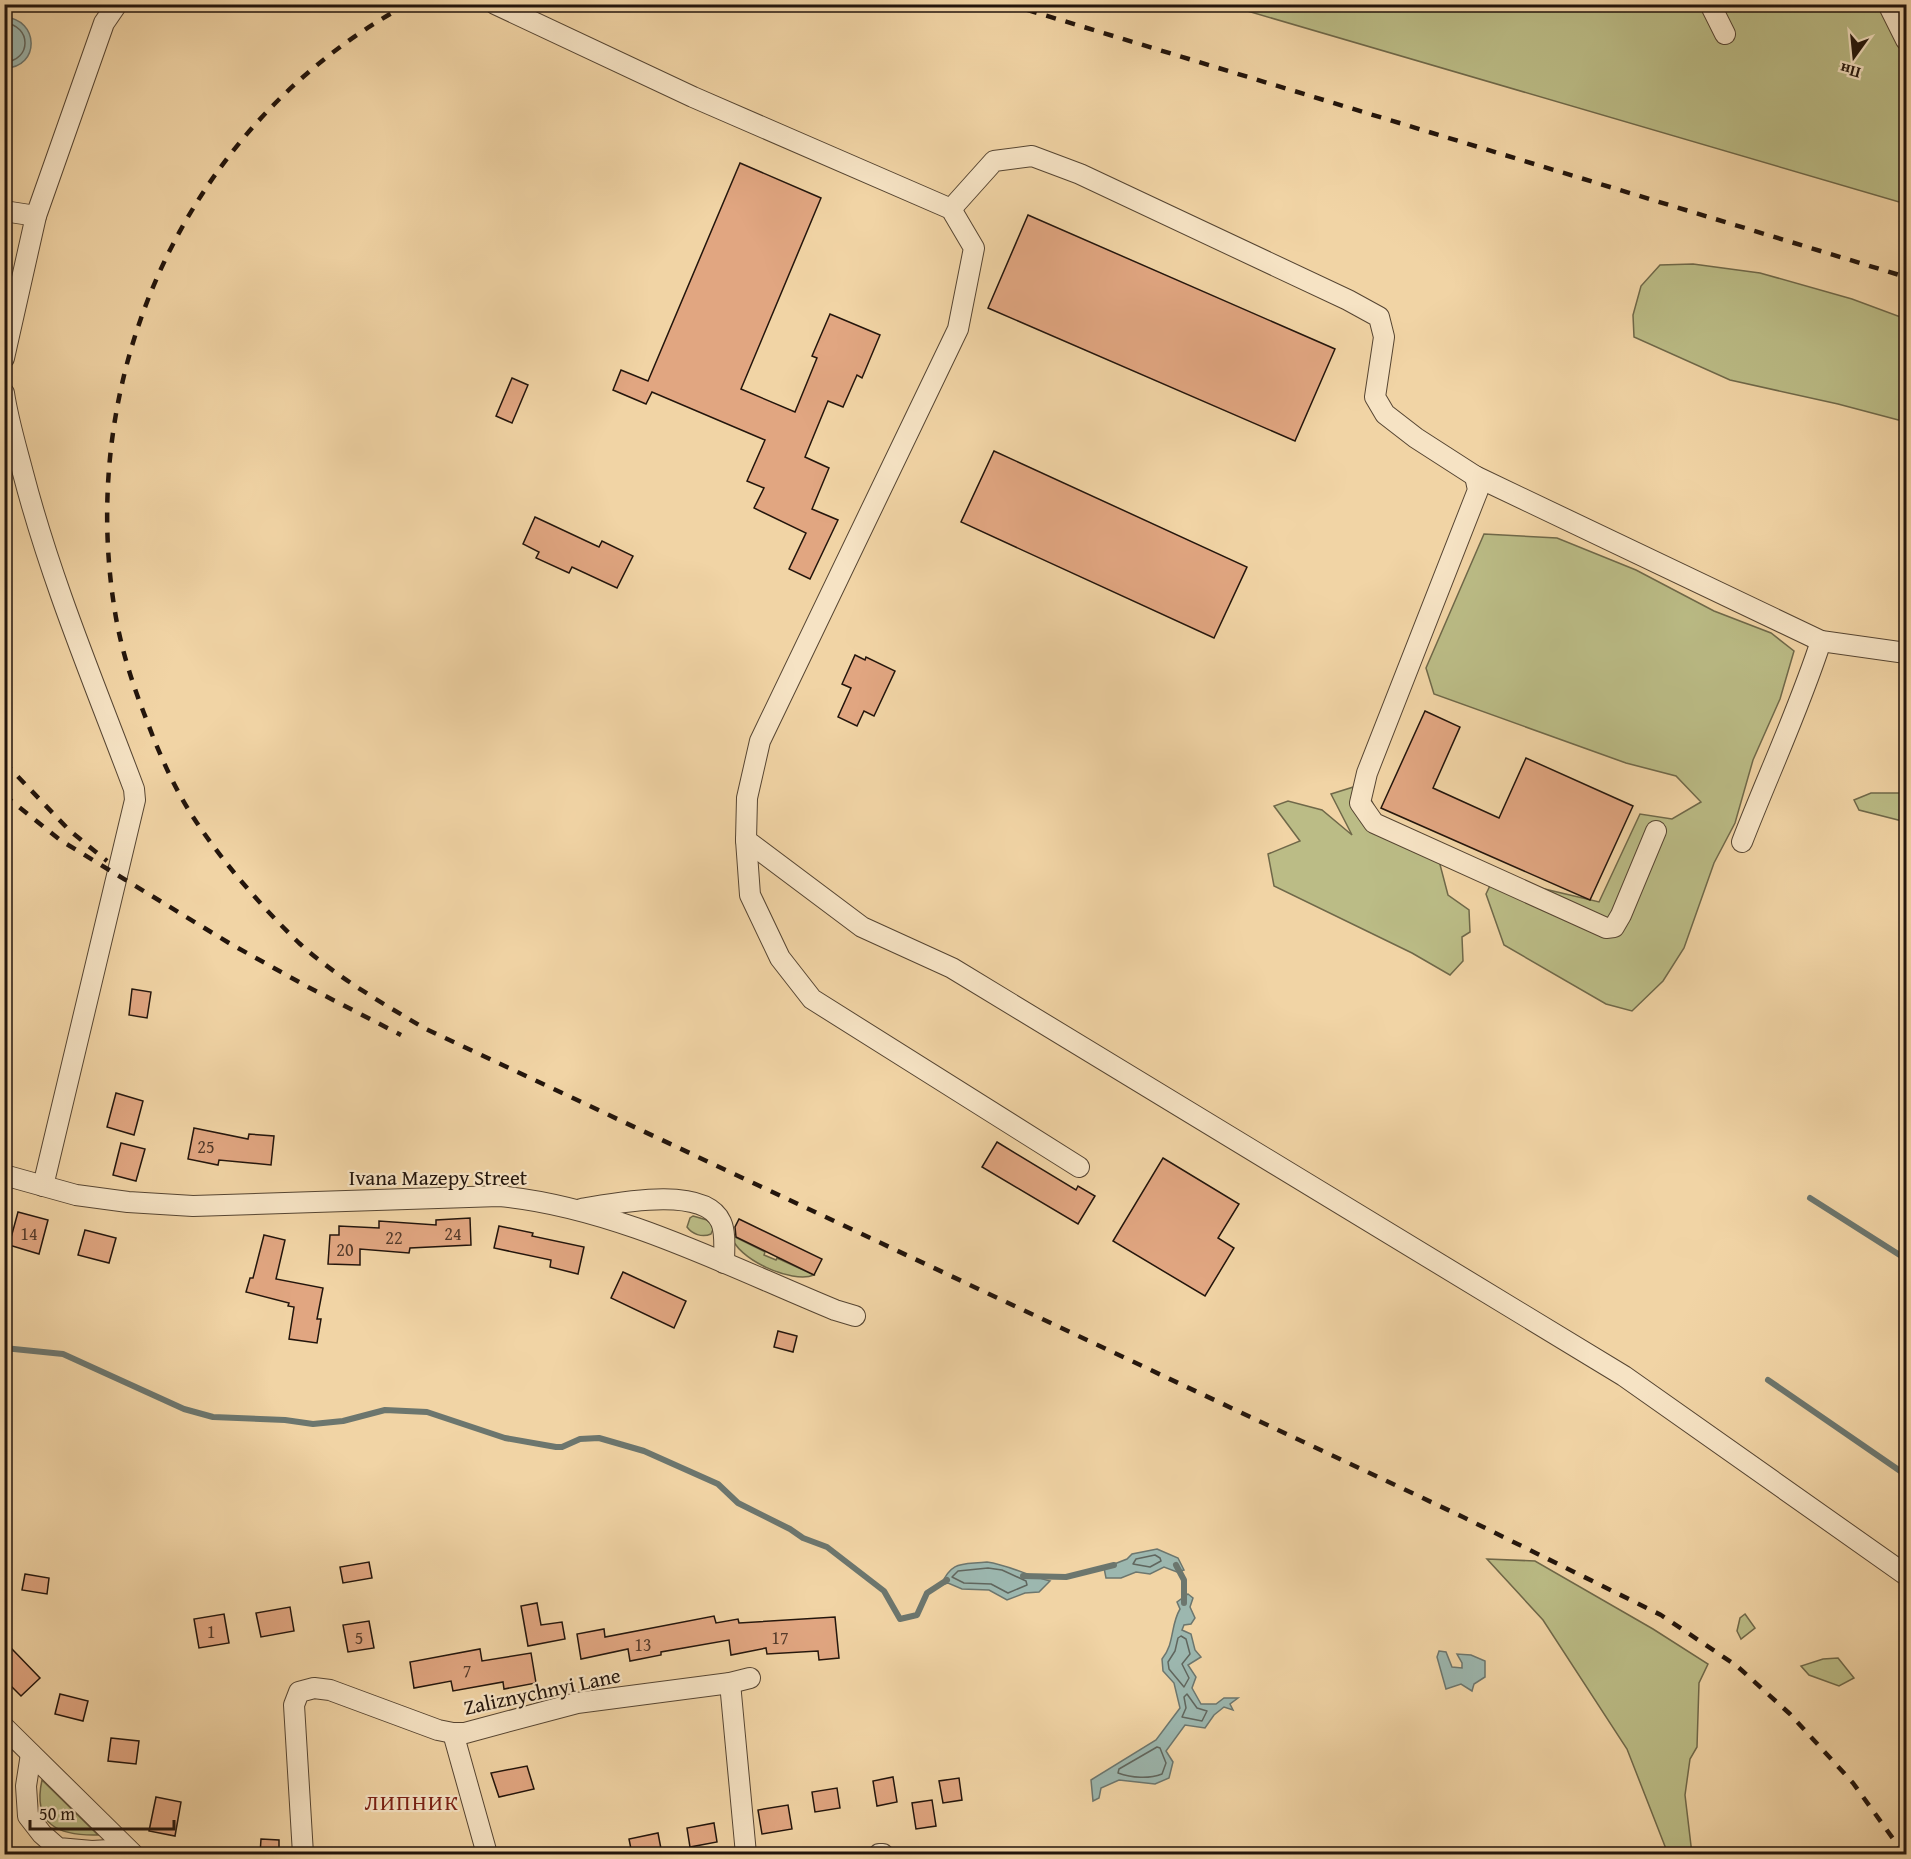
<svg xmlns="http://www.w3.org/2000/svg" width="1911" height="1859" viewBox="0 0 1911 1859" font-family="'Gentium Book Plus',serif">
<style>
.green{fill:#bbbc86;stroke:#6f6849;stroke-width:1.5}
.water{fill:#9cb7af;stroke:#6c766e;stroke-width:1.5}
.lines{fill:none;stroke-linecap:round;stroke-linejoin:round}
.shore{stroke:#60665e;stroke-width:1.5}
.stream{stroke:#6c766e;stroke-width:6}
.building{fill:#e1a681;stroke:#23150c;stroke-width:1.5}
.minor-casing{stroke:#564532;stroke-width:22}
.minor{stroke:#f6e3c4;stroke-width:20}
.rail{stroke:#23150c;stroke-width:4.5;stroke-dasharray:10 10;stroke-linecap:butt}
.labels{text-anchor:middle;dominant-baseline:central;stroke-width:4.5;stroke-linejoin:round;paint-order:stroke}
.number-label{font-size:18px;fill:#523929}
.street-label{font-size:21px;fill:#23150c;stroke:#f6e3c4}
.neighbourhood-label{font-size:22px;letter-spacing:1.5px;fill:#7a1f14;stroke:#f6e3c4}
</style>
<rect width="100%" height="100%" fill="#f1d4a5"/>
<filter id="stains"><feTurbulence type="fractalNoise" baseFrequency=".00333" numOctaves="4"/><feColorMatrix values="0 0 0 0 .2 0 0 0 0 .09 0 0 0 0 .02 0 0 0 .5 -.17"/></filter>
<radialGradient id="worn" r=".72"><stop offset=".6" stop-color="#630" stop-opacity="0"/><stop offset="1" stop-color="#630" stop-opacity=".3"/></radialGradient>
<!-- green -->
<g class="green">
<polygon points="1227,5 1906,5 1906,204"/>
<polygon points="1693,264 1760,273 1852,299 1906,319 1906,422 1838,404 1730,380 1634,337 1633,315 1641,286 1660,265"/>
<polygon points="1484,534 1557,538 1636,570 1714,611 1771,633 1794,651 1780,699 1753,760 1735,823 1714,863 1684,948 1663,981 1632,1011 1606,1004 1504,945 1486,894 1494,877 1599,902 1640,814 1672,819 1701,802 1676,776 1626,763 1434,694 1426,668"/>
<polygon points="1363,784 1390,837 1437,853 1448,895 1469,910 1470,932 1462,937 1463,961 1450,975 1412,953 1274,886 1268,854 1300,841 1274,806 1288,801 1322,810 1352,835 1331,794"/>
<polygon points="1871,793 1906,793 1906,822 1859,810 1854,800"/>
<path d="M 693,1216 L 707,1220 L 714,1227 L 711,1234 C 702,1238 692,1234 687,1227 L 690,1218 Z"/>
<path d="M 731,1235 L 765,1252 L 764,1255 L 776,1260 L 777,1258 L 814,1275 C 792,1284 736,1259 731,1235 Z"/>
<polygon points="1487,1559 1535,1561 1653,1629 1708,1664 1699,1683 1697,1747 1690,1759 1685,1795 1692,1854 1668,1854 1627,1749 1543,1620"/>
<polygon points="1745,1614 1755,1628 1741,1639 1737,1631 1740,1618"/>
<polygon points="1838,1658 1854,1678 1839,1686 1809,1675 1801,1666 1823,1659"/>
<path d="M 42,1780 L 98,1835 C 59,1836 32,1825 42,1780 Z"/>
</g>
<!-- water -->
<g class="water">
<path d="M 4,17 C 40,19 40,68 5,68 Z"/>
<polygon points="1157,1549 1178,1558 1184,1570 1177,1572 1164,1567 1150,1574 1136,1572 1121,1578 1106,1578 1104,1568 1127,1559 1132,1554"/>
<path d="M 987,1562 C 1009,1565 1028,1576 1050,1581 L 1039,1592 L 1025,1593 L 1007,1600 L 989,1590 L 962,1589 L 948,1583 L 941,1585 C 952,1560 962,1565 987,1562 Z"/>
<path d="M 1188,1594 L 1193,1598 L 1190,1607 L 1195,1618 L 1191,1624 L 1184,1625 L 1182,1630 L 1191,1634 L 1195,1650 L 1201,1657 L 1188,1665 L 1196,1677 L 1192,1688 L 1201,1704 L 1216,1704 L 1224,1698 L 1238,1698 L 1230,1704 L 1233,1710 L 1224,1707 L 1214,1715 L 1205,1728 L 1185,1725 L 1166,1751 L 1173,1762 L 1169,1778 L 1155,1784 L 1119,1780 L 1101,1788 L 1099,1798 L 1093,1801 L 1091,1780 L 1156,1740 L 1180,1708 L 1174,1683 L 1163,1671 L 1162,1659 C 1175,1643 1170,1626 1180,1609 L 1177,1602 Z"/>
<polygon points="1439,1651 1446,1652 1452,1667 1462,1668 1462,1663 1457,1654 1471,1655 1485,1661 1485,1677 1474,1684 1472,1691 1461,1684 1446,1689 1437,1657"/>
</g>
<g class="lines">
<!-- shore -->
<g class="shore">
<path d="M 4,23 C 32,25 32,61 4,62"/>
<polygon points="1155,1555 1160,1558 1161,1561 1150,1567 1133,1564 1136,1559"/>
<polygon points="988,1568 1002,1570 1026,1581 1027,1585 1008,1593 991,1584 964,1583 952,1577 958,1571"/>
<polygon points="1181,1636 1186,1639 1190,1654 1182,1664 1189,1678 1184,1687 1169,1669 1168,1662 1175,1651 1178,1638"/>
<polygon points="1187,1694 1197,1708 1207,1711 1202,1721 1182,1717 1186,1708 1184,1697"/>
<path d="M 1157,1747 L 1160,1748 L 1166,1763 L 1162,1774 C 1149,1779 1132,1778 1118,1773 L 1119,1769 Z"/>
</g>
<!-- stream -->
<g class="stream">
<polyline points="1810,1198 1906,1259"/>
<polyline points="4,1348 63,1354 184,1409 213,1417 285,1420 313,1424 343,1421 385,1410 427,1412 505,1438 556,1447 562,1447 580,1439 599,1438 644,1451 718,1484 738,1503 790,1529 803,1538 827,1547 884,1591 900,1619 917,1615 927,1593 947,1580"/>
<polyline points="1768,1380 1906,1475"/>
<polyline points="1176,1565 1184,1580 1184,1603"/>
<polyline points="1023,1576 1066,1577 1114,1565"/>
</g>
</g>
<!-- building -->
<g class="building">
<polygon points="740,163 821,198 741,389 795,412 817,358 812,356 830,314 880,335 862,378 857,375 843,407 828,401 805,457 829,468 812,509 838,520 810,579 789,569 806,533 754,508 764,488 747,481 765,440 652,392 646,404 613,390 621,370 648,381"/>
<polygon points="1028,215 1335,349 1295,441 988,308"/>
<polygon points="512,378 528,385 512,423 496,416"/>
<polygon points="994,451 1247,567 1214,638 961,522"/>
<polygon points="535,517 599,547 602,541 633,556 617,588 572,567 569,573 536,558 539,552 523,544"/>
<polygon points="855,655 865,660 866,657 895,671 874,716 864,711 857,726 838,717 851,688 842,684"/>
<polygon points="1425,711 1460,727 1433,788 1499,818 1526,758 1633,806 1590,900 1381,808"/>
<polygon points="132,989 151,992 147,1018 129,1015"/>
<polygon points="116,1093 143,1101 134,1135 107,1127"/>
<polygon points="194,1128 248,1139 249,1134 274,1136 271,1165 219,1160 218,1165 188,1159"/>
<polygon points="997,1142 1076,1190 1078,1186 1095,1196 1078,1224 982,1167"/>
<polygon points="121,1143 145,1149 136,1181 113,1175"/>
<polygon points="1163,1158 1239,1204 1218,1238 1234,1248 1205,1296 1113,1241"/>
<polygon points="18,1212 48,1220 39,1254 9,1245"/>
<polygon points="470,1218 471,1245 410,1248 409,1253 360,1249 360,1265 328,1264 330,1235 339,1235 339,1226 379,1228 379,1221 436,1225 436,1220"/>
<polygon points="739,1219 822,1259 814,1275 736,1237 735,1227"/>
<polygon points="499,1226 533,1233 532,1236 584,1247 578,1274 550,1267 551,1260 494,1248"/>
<polygon points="85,1230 116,1238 109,1263 78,1255"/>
<polygon points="264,1235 285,1240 276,1279 323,1288 317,1319 321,1319 317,1343 289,1339 294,1307 288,1306 289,1303 246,1292 250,1278 253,1278"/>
<polygon points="623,1272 686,1301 674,1328 611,1298"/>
<polygon points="778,1331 797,1336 793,1352 774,1347"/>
<polygon points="369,1562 372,1578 343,1583 340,1567"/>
<polygon points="25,1574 49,1578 47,1594 22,1590"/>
<polygon points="537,1603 541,1625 562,1622 565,1639 528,1646 521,1606"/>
<polygon points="290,1607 294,1631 261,1637 256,1613"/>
<polygon points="224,1614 229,1643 199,1648 194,1619"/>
<polygon points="714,1616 716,1623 738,1619 739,1623 835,1617 839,1658 819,1660 818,1651 767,1654 766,1648 731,1655 729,1640 661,1652 661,1655 630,1661 628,1649 581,1659 577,1634 604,1629 605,1637"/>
<polygon points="369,1621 374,1648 348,1652 343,1625"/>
<polygon points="12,1649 40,1678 21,1696 4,1679 4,1656"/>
<polygon points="480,1649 482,1661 531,1653 536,1683 504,1689 503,1682 453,1691 451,1681 414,1688 410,1662"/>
<polygon points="60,1694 88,1701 83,1721 55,1714"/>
<polygon points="111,1738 139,1741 136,1764 108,1761"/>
<polygon points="527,1766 534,1789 499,1797 491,1773"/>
<polygon points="893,1777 897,1802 877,1806 873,1781"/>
<polygon points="959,1778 962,1800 943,1803 939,1781"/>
<polygon points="837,1788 840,1808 815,1812 812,1792"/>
<polygon points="156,1797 181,1802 175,1836 149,1831"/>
<polygon points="932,1800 936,1826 916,1829 912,1803"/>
<polygon points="788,1805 792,1829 762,1834 758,1810"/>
<polygon points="714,1823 717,1842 690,1847 687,1828"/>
<polygon points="658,1833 662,1854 632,1854 629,1839"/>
<polygon points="261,1839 279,1840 279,1854 260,1854"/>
</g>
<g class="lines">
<defs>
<g id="minor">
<polyline points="495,4 693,97 951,209 974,248 958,329 760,741 747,798 746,840 862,927 952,968 1624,1376 1906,1575"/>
<polyline points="1710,4 1725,34"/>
<polyline points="1888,4 1906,40"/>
<polyline points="951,209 994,161 1032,156 1080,174 1348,300 1379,317 1384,337 1375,397 1385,414 1416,438 1475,476 1821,641 1906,653"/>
<polyline points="4,211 36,216"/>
<polyline points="4,358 36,216 104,23 117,4"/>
<path d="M 4,393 C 8,420 16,446 23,473 C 51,581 95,685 134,789 L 135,800 L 43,1186"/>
<polyline points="1475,476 1478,490 1367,773 1360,803 1374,823 1606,928 1614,927 1621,915 1656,831"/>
<polyline points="746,840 750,895 780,958 812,999 1079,1167"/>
<path d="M 1742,842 C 1768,775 1799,709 1821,641"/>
<path d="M 4,1175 L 76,1195 L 128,1202 L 193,1206 L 499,1196 C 615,1207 728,1266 835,1310 L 855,1316"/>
<path d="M 581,1209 C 612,1204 704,1184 721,1222 C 726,1233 724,1251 724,1263"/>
<polyline points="730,1683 746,1854"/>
<polyline points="4,1727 133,1854"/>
<polyline points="453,1733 487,1854"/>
<polyline points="31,1754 26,1786 28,1816 42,1834 58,1848 92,1851 127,1849"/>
<polyline points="303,1854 294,1705 299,1692 314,1688 330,1690 438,1730 453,1733 465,1733 577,1703 730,1683 750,1678"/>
<polyline points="879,1854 883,1854"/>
</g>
</defs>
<!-- minor casing -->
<use href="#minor" class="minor-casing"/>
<!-- minor -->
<use href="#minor" class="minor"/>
<!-- rail -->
<g class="rail">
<path d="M 408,4 C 190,121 75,369 115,612 C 121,649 133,686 147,721 C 160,756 176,792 197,823 C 226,866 262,907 299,943 C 335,976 382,1003 424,1028 L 1463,1517 L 1661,1615 L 1737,1666 L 1790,1714 L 1853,1783 L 1894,1840 L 1902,1854"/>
<polyline points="1008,4 1906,277"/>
<polyline points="4,762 69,830 107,861"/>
<polyline points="4,795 60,840 229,943 308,987 401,1035"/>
</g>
</g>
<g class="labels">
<!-- number labels -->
<g class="number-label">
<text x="206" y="1146">25</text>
<text x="29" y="1233">14</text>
<text x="453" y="1233">24</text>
<text x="394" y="1237">22</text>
<text x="345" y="1249">20</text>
<text x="211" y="1631">1</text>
<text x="359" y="1637">5</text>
<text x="780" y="1637">17</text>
<text x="643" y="1644">13</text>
<text x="467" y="1670">7</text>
</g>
<!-- street labels -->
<g class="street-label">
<text x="438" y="1177">Ivana Mazepy Street</text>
<text transform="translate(542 1691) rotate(-12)">Zaliznychnyi Lane</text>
</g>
<!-- neighbourhood labels -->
<g class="neighbourhood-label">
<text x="412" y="1802">ЛИПНИК</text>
</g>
</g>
<!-- margin -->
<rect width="1911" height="1859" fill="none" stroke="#f1d4a5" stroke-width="24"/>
<rect x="6" y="6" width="1899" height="1847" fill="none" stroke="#23150c" stroke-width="3"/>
<rect x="12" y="12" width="1887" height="1835" fill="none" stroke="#23150c" stroke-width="1.5"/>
<!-- north arrow -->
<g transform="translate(1854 57) rotate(195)" stroke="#f6e3c4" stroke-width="4.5" paint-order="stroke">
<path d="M0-4.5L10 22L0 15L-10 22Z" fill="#23150c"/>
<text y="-9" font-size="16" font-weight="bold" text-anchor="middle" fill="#23150c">Пн</text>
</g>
<!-- scale -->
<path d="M30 1820v9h144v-9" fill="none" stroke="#23150c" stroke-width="3"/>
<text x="39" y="1820" font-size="18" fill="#23150c" stroke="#f6e3c4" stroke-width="4.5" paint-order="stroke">50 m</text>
<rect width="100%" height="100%" filter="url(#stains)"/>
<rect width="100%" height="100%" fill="url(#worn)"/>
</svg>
